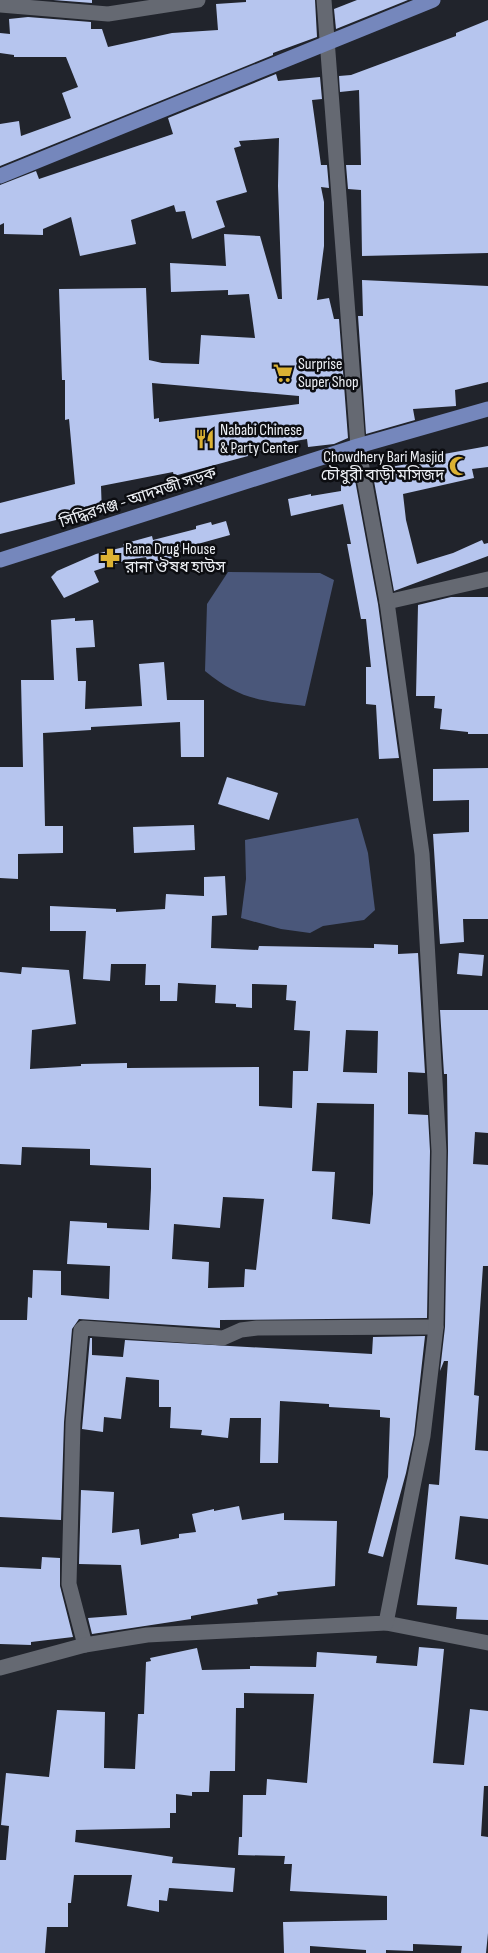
<svg xmlns="http://www.w3.org/2000/svg" width="488" height="1953" viewBox="0 0 488 1953" font-family="'Sofia Sans Condensed','Noto Sans Bengali',sans-serif">
<style>
.water{fill:#4a577a}
.building{fill:#b6c5ee;fill-rule:evenodd}
.lines{fill:none;stroke-linecap:round;stroke-linejoin:round}
.street{stroke:#656972;stroke-width:15}
.primary{stroke:#7587bc;stroke-width:15}
.labels{text-anchor:middle;dominant-baseline:central;stroke-width:5;stroke-linejoin:round;paint-order:stroke}
.poi-label{font-size:16px;fill:#eceff4;stroke:#0c0d11;text-anchor:start}
.street-label{font-size:16px;fill:#eceff4;stroke:#0c0d11}
</style>
<rect width="100%" height="100%" fill="#21242c"/>
<!-- water -->
<g class="water">
<path d="M 228,572 L 320,573 L 334,580 L 305,706 C 262,701 240,700 205,671 L 207,604 Z"/>
<polygon points="358,818 368,853 375,910 364,920 323,926 310,933 281,929 241,918 246,879 245,840"/>
</g>
<!-- building -->
<g class="building">
<polygon points="53,0 92,0 92,3"/>
<polygon points="246,0 315,0 317,37 273,53 273,55 0,166 0,124 19,121 21,136 71,118 62,93 78,87 66,57 14,57 14,55 0,53 0,33 10,34 9,19 28,17 91,22 91,29 102,29 108,47 172,33 218,30 216,4 246,2"/>
<polygon points="357,0 408,0 336,29 334,9"/>
<polygon points="488,20 488,253 362,256 361,190 348,189 346,165 361,165 359,90 340,92 339,76 351,75 456,36 456,33"/>
<path d="M 276,74 L 278,81 L 320,77 L 322,99 L 312,100 L 321,165 L 327,165 L 329,188 L 321,187 L 324,202 L 324,246 L 317,300 L 329,298 L 334,319 L 339,319 L 348,438 L 334,444 L 308,447 L 307,439 L 271,445 L 272,449 L 247,453 L 248,456 L 174,476 L 173,472 L 101,486 L 102,514 L 76,515 L 0,534 L 0,503 L 75,484 L 69,419 L 65,420 L 65,380 L 62,380 L 59,289 L 146,288 L 149,360 L 162,363 L 199,364 L 201,335 L 255,338 L 249,294 L 228,295 L 228,290 L 171,292 L 170,263 L 226,266 L 224,234 L 260,236 L 278,299 L 282,299 L 278,186 L 279,138 L 239,141 L 241,146 L 234,148 L 247,192 L 216,201 L 225,227 L 192,239 L 185,211 L 176,212 L 174,205 L 131,220 L 136,244 L 80,256 L 71,217 L 43,229 L 43,235 L 4,234 L 4,223 L 0,225 L 0,185 L 36,171 L 39,179 L 173,134 L 168,118 ZM 152,383 L 299,396 L 299,404 L 159,422 L 159,418 L 154,419 Z"/>
<polygon points="362,280 488,286 488,382 455,390 456,406 413,409 415,420 366,434 358,316 363,316"/>
<polygon points="488,446 488,467 472,469 474,478 403,494 406,520 417,564 453,553 482,540 484,544 488,543 488,556 394,591 374,481 382,481 380,469 445,457 444,454"/>
<polygon points="341,480 355,480 378,604 399,758 379,759 376,705 366,704 366,667 371,667 366,619 361,619 347,544 351,544 343,504 291,516 288,499 311,494 311,496 341,491"/>
<polygon points="226,521 230,535 194,545 196,552 148,564 146,557 127,560 94,571 99,582 64,598 51,577 57,571 96,554 124,547 123,544 152,536 153,540 196,529 196,526 211,522 212,525"/>
<polygon points="451,597 488,597 488,734 468,734 468,732 440,729 442,709 434,708 435,696 416,696 418,605"/>
<polygon points="75,618 75,621 93,620 95,647 76,648 78,681 86,681 85,709 142,706 139,664 164,662 167,700 204,700 204,757 181,757 180,722 91,727 91,730 43,733 45,826 63,826 63,853 18,854 18,879 0,878 0,767 23,767 21,680 54,680 51,620"/>
<polygon points="488,768 488,919 463,919 464,942 440,944 433,834 469,832 469,800 433,801 433,769"/>
<polygon points="227,777 278,793 269,820 218,804"/>
<polygon points="194,825 195,850 134,853 133,827"/>
<path d="M 225,876 L 227,915 L 212,916 L 211,948 L 258,950 L 259,946 L 374,948 L 374,944 L 398,945 L 398,954 L 418,953 L 425,1073 L 408,1072 L 408,1114 L 428,1115 L 430,1151 L 427,1318 L 220,1320 L 220,1328 L 79,1319 L 72,1329 L 64,1422 L 61,1520 L 0,1517 L 0,1320 L 27,1320 L 28,1297 L 32,1298 L 33,1270 L 61,1271 L 61,1295 L 109,1299 L 110,1266 L 67,1264 L 70,1221 L 107,1223 L 107,1228 L 149,1230 L 151,1188 L 151,1168 L 90,1165 L 90,1149 L 22,1147 L 21,1165 L 0,1164 L 0,972 L 21,974 L 22,967 L 69,970 L 76,1024 L 32,1030 L 30,1069 L 81,1066 L 81,1064 L 127,1063 L 127,1068 L 259,1067 L 259,1106 L 292,1108 L 293,1071 L 308,1071 L 310,1031 L 294,1030 L 296,1001 L 286,1000 L 287,985 L 252,984 L 252,1008 L 236,1007 L 236,1004 L 215,1003 L 216,985 L 195,984 L 178,983 L 177,1001 L 160,1001 L 160,985 L 145,985 L 146,964 L 111,964 L 110,981 L 83,979 L 86,931 L 50,931 L 50,906 L 116,909 L 116,912 L 165,909 L 166,894 L 204,896 L 204,877 ZM 346,1030 L 378,1031 L 377,1073 L 343,1072 ZM 317,1103 L 374,1104 L 373,1194 L 370,1224 L 332,1219 L 335,1172 L 312,1171 ZM 223,1197 L 264,1199 L 256,1270 L 245,1269 L 244,1287 L 208,1288 L 209,1262 L 172,1259 L 174,1224 L 220,1228 Z"/>
<polygon points="459,953 484,955 482,976 457,974"/>
<polygon points="440,1010 488,1010 488,1133 475,1132 473,1164 488,1165 488,1266 483,1266 474,1395 479,1396 475,1450 488,1451 488,1519 460,1516 455,1559 488,1565 488,1620 456,1619 457,1607 417,1605 429,1484 439,1485 448,1361 444,1361 440,1371 445,1327 448,1151 447,1074 444,1074"/>
<polygon points="425,1336 414,1435 406,1473 383,1557 368,1553 388,1477 390,1418 380,1417 380,1410 329,1407 329,1404 280,1401 278,1463 260,1463 261,1418 230,1418 228,1438 201,1435 202,1430 170,1428 171,1407 159,1407 159,1380 126,1377 121,1419 104,1417 103,1432 82,1429 90,1338 92,1338 92,1355 123,1357 125,1340 372,1354 373,1337"/>
<polygon points="81,1490 114,1492 112,1533 139,1529 141,1545 179,1538 179,1534 196,1532 192,1514 214,1509 214,1511 239,1506 242,1520 284,1513 284,1520 337,1521 335,1586 277,1592 278,1595 257,1599 258,1604 191,1616 191,1619 92,1634 88,1618 127,1615 121,1565 79,1564"/>
<polygon points="42,1557 60,1558 60,1586 73,1637 31,1642 31,1645 0,1644 0,1567 41,1569"/>
<polygon points="419,1647 444,1649 433,1763 464,1765 470,1709 488,1711 488,1786 484,1786 481,1836 488,1837 488,1933 486,1953 461,1953 462,1946 413,1944 413,1951 386,1950 386,1953 366,1953 366,1950 310,1946 310,1953 284,1953 283,1922 387,1920 387,1896 290,1891 292,1864 284,1864 285,1856 238,1855 239,1837 242,1837 243,1795 266,1795 267,1779 307,1783 314,1694 244,1693 244,1708 236,1708 235,1771 210,1771 209,1792 192,1792 192,1796 176,1794 176,1813 170,1813 170,1828 76,1830 75,1842 173,1857 172,1863 235,1868 233,1892 169,1888 167,1901 159,1900 159,1912 127,1906 132,1875 74,1875 71,1903 68,1903 68,1927 47,1927 45,1953 0,1953 0,1860 6,1860 9,1826 1,1825 6,1773 49,1777 57,1710 105,1712 104,1768 135,1769 138,1714 144,1714 146,1662 151,1661 150,1658 197,1648 202,1670 250,1669 250,1666 316,1667 317,1652 377,1656 376,1663 417,1666"/>
</g>
<g class="lines">
<!-- street -->
<g class="street">
<polyline points="0,5 108,14 198,0"/>
<polyline points="387,602 488,579"/>
<polyline points="386,1623 488,1643"/>
<polyline points="85,1645 69,1584 73,1423 81,1330 83,1328 223,1338 241,1330 257,1328 436,1327"/>
<polyline points="0,1668 85,1645 147,1635 386,1623 423,1436 436,1327 439,1151 422,854 387,602 358,446 324,0"/>
</g>
<!-- primary -->
<g class="primary">
<polyline points="0,176 433,0"/>
<polyline points="0,560 358,446 488,409"/>
</g>
</g>
<!-- icons -->
<defs>
<symbol id="supermarket-bare" viewBox="-9 -9 18 18"><path d="M-6-5.5h2.5l.6 2H6L4.5 2H-2.5L-4.4-4H-6ZM-1.5 3.2a1.3 1.3 0 1 0 .1 0ZM3 3.2a1.3 1.3 0 1 0 .1 0Z" fill="#dcb233" stroke="#0c0d11" stroke-width="2.5" paint-order="stroke"/></symbol>
<symbol id="restaurant-bare" viewBox="-9 -9 18 18"><path d="M-5-6h1v4h1v-4h1v4h1v-4h1v5L-1.5 .5V6h-2V.5L-5-1ZM5-6V6H3V1.5H1.5Q1.5-4 5-6Z" fill="#dcb233" stroke="#0c0d11" stroke-width="2.5" paint-order="stroke"/></symbol>
<symbol id="mosque-bare" viewBox="-9 -9 18 18"><path d="M3.5-4.9A6 6 0 1 0 3.5 4.9A5 5 0 1 1 3.5-4.9Z" fill="#dcb233" stroke="#0c0d11" stroke-width="2.5" paint-order="stroke"/></symbol>
<symbol id="pharmacy-bare" viewBox="-9 -9 18 18"><path d="M-2-6h4v4h4v4h-4v4h-4v-4h-4v-4h4Z" fill="#dcb233" stroke="#0c0d11" stroke-width="2.5" paint-order="stroke"/></symbol>
</defs>
<g fill-rule="evenodd">
<use href="#supermarket-bare" x="269" y="359" width="28" height="28"/>
<use href="#restaurant-bare" x="191" y="425" width="28" height="28"/>
<use href="#mosque-bare" x="445" y="452" width="28" height="28"/>
<use href="#pharmacy-bare" x="96" y="544" width="28" height="28"/>
</g>
<g class="labels">
<!-- poi labels -->
<g class="poi-label">
<text x="298" y="364">Surprise<tspan x="298" dy="18">Super Shop</tspan></text>
<text x="220" y="430">Nababi Chinese<tspan x="220" dy="18">&amp; Party Center</tspan></text>
<text x="444" y="457" text-anchor="end">Chowdhery Bari Masjid<tspan x="444" dy="18">চৌধুরী বাড়ী মসিজদ</tspan></text>
<text x="125" y="549">Rana Drug House<tspan x="125" dy="18">রানা ঔষধ হাউস</tspan></text>
</g>
<!-- street labels -->
<g class="street-label">
<text transform="translate(138 498) rotate(-18)">সিদ্ধিরগঞ্জ - আদমজী সড়ক</text>
</g>
</g>
</svg>
